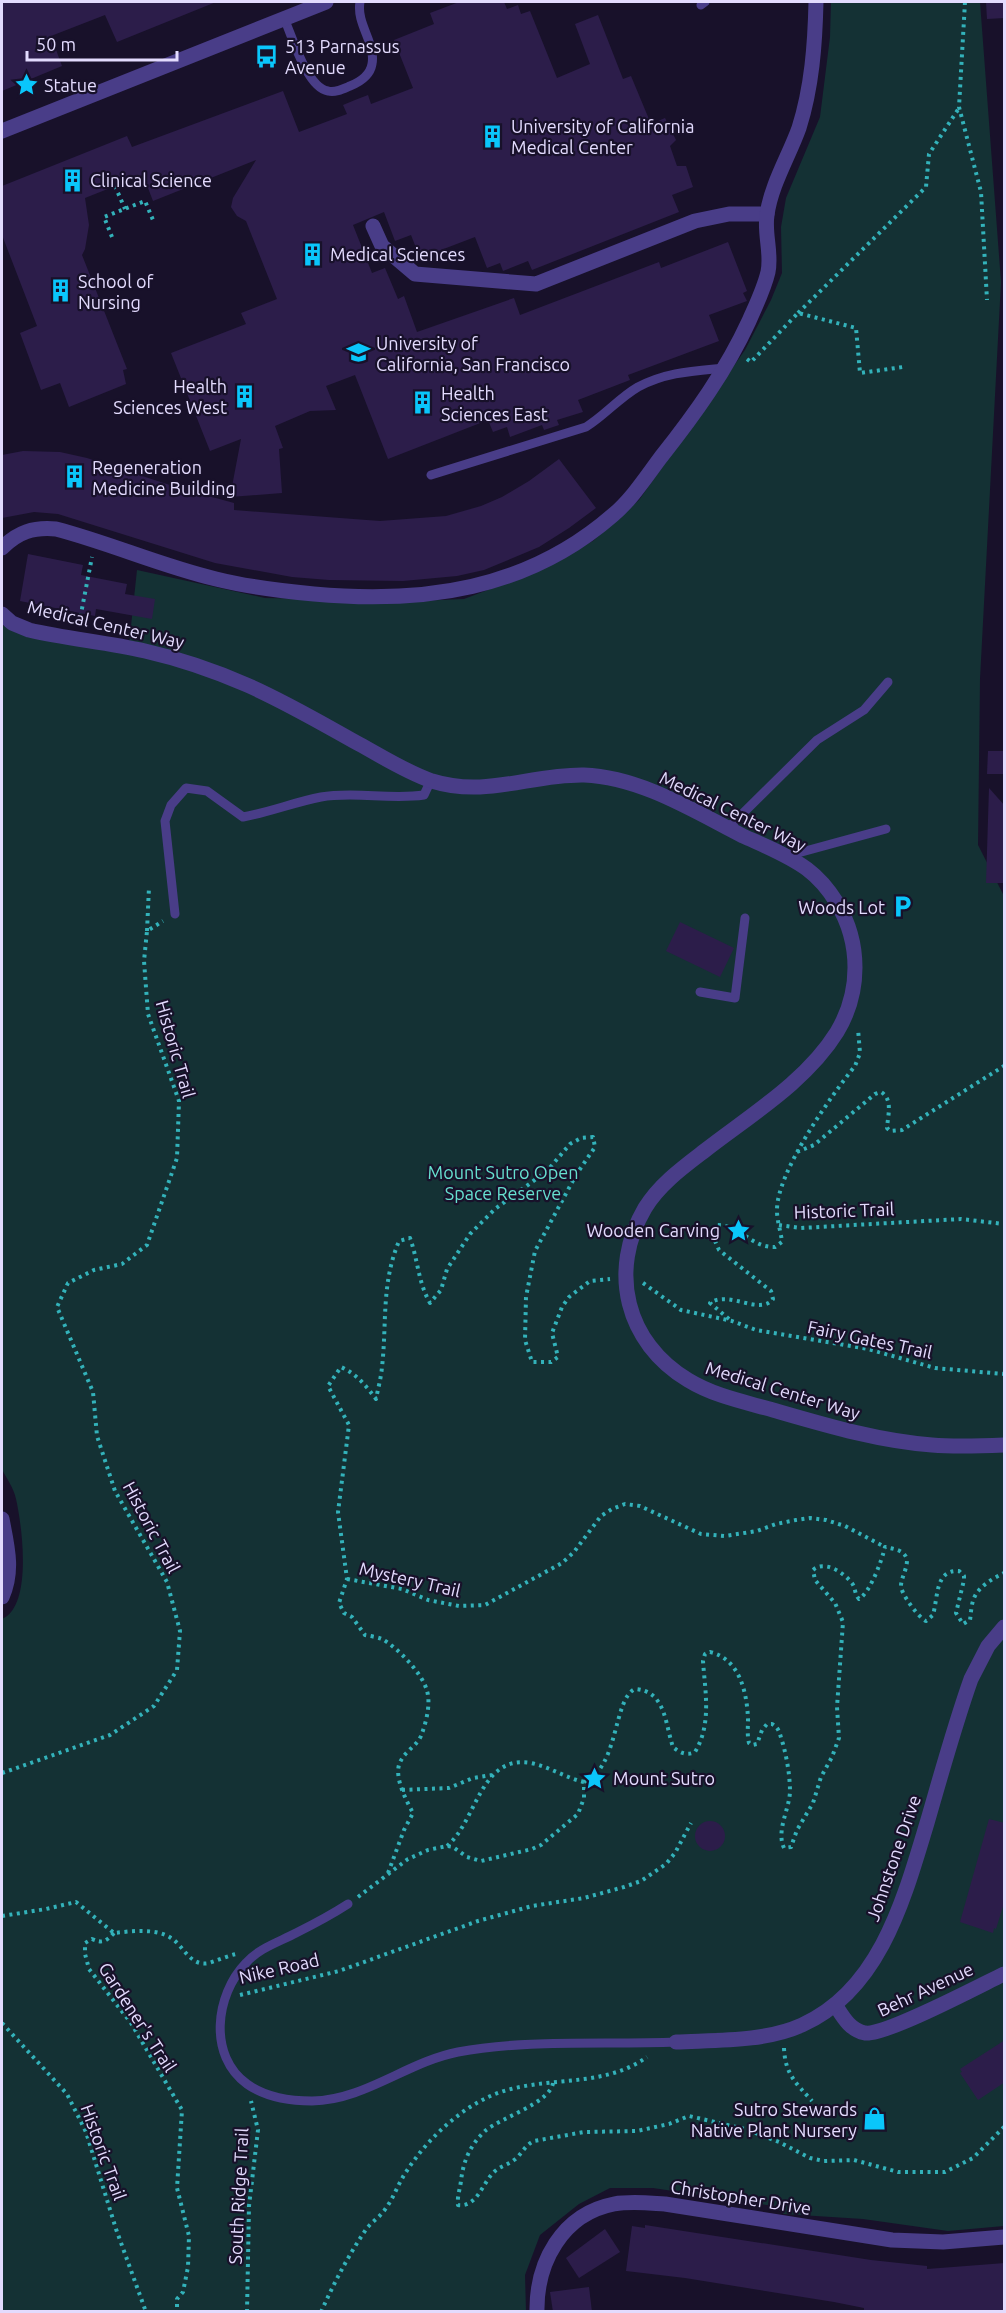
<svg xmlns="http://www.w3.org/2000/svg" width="1006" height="2313" viewBox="0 0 1006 2313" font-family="Ubuntu,sans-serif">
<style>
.green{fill:#143134}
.building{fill:#2c1d4a}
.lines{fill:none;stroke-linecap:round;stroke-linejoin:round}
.path{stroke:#33b2ba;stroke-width:4;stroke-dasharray:3 4.5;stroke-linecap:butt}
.service{stroke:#493d88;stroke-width:9}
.minor{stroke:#493d88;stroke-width:15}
.tertiary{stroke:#493d88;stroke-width:15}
.labels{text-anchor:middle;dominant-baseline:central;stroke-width:4.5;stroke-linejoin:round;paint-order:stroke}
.poi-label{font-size:18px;fill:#e3dbfe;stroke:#18112a;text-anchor:start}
.street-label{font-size:18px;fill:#e3dbfe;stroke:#18112a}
.park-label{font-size:18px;fill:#66dfcf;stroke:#18112a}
</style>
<rect width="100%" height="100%" fill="#18112a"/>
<!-- green -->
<path class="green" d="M 831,2 L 980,2 L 1001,282 L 980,679 L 978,845 L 1004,896 L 1004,2226 L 948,2231 L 863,2219 L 784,2214 L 773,2206 L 653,2188 L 610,2188 L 579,2204 L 540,2235 L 525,2275 L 526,2311 L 2,2311 L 2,1619 C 33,1606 22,1525 16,1499 C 14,1488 6,1478 2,1469 L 2,625 L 33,638 L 128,654 L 137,570 L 265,598 L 418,601 L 464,599 L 527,575 L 593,541 L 639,500 L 745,350 L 771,300 L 782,273 L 781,227 L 786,198 L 820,117 L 830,37 Z"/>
<!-- building -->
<g class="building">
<polygon points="2,2 216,2 117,42 105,15 51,36 62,66 2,91"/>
<polygon points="459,2 504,2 507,9 518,5 521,14 530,11 557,78 590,64 575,24 598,15 623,79 631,76 651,124 665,118 676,140 670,146 677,166 686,166 693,187 672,195 679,212 532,270 528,261 503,271 500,263 487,268 475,237 420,258 411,235 395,241 384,212 353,225 372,273 385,268 398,299 404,296 417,332 514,298 520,315 659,262 661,268 728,242 747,291 743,293 747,301 709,315 719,341 628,375 630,380 578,400 583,412 557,420 559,425 544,430 542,425 510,437 507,427 493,432 488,420 388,459 355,375 326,386 336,410 310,411 275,426 283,448 279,449 282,493 230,497 241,439 210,451 171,353 246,324 241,313 277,299 246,221 237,216 231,207 233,198 256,160 153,201 143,175 85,198 89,225 85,249 82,255 127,369 123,370 126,384 69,407 60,383 41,390 20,333 37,326 2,235 2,186 127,136 132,147 283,91 299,132 347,114 343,105 355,100 368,95 371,104 413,88 394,40 434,24 430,13"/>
<polygon points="986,2 1005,2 1005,18 987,19"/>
<polygon points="23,451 60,452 87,458 179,488 234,503 234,510 380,521 446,516 481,506 502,497 529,481 559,459 596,508 569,528 539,547 484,570 457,576 403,581 329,580 292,577 215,563 58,514 34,512 2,518 2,455"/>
<polygon points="28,554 83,565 81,575 127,584 125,594 155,599 152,619 96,609 95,616 20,601"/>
<polygon points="988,751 1005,751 1005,774 987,774"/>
<polygon points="989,788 1005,806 1005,883 986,883"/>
<polygon points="680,922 734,948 720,977 666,951"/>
<polygon points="989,1819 1005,1823 1005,1900 996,1929 994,1928 993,1933 960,1922"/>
<circle cx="710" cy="1836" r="15"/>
<polygon points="1005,2040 1005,2082 978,2100 960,2073 962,2072 960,2069"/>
<polygon points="645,2225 871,2260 927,2266 927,2269 1005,2263 1005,2310 864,2312 864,2308 834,2302 685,2278 626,2271 632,2226 645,2228"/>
<polygon points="605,2229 620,2252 579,2278 566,2258"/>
<polygon points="589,2287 592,2312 553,2312 550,2292"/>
</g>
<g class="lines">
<!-- path -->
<g class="path">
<polyline points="965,2 959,107 981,192 987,300"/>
<polyline points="115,186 125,209"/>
<polyline points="112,237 104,217 145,201 153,220"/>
<polyline points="798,313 926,187 929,154 959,108"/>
<polyline points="747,359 751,362 798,313 856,328 860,373 903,367"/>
<polyline points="79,624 92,557"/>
<polyline points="147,931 149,887"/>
<path d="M 797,1152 L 814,1145 L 875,1094 L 881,1092 C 893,1099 888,1115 887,1128 L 890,1131 L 902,1130 L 1004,1066"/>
<polyline points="779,1225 801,1228 961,1219 1004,1224"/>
<polyline points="643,1283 681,1310 732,1321 756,1330 868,1349 935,1368 1004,1374"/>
<path d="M 729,1319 L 710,1303 C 729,1290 760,1316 773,1299 L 771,1291 L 719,1250 L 711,1232 L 717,1225 C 740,1225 752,1248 775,1247 L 782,1242 C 781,1232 777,1221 777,1211 C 776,1173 831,1096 855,1066 L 860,1053 L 858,1029"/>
<polyline points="347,1579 402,1589 428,1600 459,1606 485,1605 562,1563 574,1552 601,1516 612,1509 625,1504 640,1506 701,1534 725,1536 757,1531 776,1524 796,1520 810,1518 826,1520 845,1526 885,1547"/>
<polyline points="2,1773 110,1735 154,1706 177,1670 180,1631 167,1582 115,1491 97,1436 93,1392 57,1307 68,1283 94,1270 122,1264 147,1245 177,1158 179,1101 148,1014 144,961 147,931 163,921"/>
<polyline points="402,1790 449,1788 473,1778 492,1775"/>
<path d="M 447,1846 C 477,1821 480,1754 531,1763 C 550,1767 566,1778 584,1782"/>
<path d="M 388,1873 L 404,1830 L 413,1813 C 406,1800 395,1779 399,1765 C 403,1752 416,1747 421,1736 C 426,1723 431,1704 427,1691 C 423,1674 397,1647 382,1639 C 377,1637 370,1636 365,1635 L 352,1617 L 344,1613 L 339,1603 L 347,1579 L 338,1512 L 349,1425 L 328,1386 L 341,1367 C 357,1374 366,1386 376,1399 C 378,1389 381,1378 382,1367 C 387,1323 381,1284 399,1241 L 410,1238 C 418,1260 418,1282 430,1303 L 441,1290 L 447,1269 L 470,1234 L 495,1209 L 547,1171 L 570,1144 L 581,1138 L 593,1137 L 595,1147 L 576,1175 L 535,1251 L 526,1297 L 525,1340 L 532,1362 L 551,1362 L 558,1357 L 552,1333 L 562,1307 L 569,1297 L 590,1281 L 610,1279"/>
<path d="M 358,1897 L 408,1859 L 428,1850 L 447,1846 L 453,1847 L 467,1857 L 481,1861 L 532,1849 L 541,1845 L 578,1814 L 584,1798 L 584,1782 C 619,1768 613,1699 635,1689 C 666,1691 665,1724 673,1747 C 680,1753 687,1756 695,1752 C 712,1724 705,1691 703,1661 L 705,1654 L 710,1652 C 740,1659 747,1693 748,1719 C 748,1727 747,1735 749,1743 L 752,1745 L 757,1744 L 762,1730 L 767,1724 L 772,1724 C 780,1728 780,1736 783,1744 C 787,1759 790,1776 790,1792 C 789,1810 776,1831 784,1848 L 791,1847 L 797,1830 L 813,1803 L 821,1777 L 832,1757 L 839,1738 L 837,1707 L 843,1622 L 835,1603 L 815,1580 L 813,1570 C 824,1560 843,1572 851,1582 C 856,1587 854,1594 859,1599 C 870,1593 882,1560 885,1547 C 894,1549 905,1550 907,1560 C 907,1569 902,1576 901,1585 C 900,1593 919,1618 926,1621 L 933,1615 C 938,1598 935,1569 959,1571 L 964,1576 L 964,1580 L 956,1613 L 963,1624 L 970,1620 C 971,1614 971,1607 973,1601 C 977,1587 992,1579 1004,1573"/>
<path d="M 2,1916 L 46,1909 L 76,1902 L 114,1933 C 132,1931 156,1928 171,1938 C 184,1946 190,1967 209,1963 C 216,1961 227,1956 236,1954"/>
<path d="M 114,1933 C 106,1941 103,1944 92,1939 L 85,1943 L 85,1954 L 89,1969 L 131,2023 L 182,2110 L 177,2188 L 189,2236 L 188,2267 L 183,2292 L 177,2299 L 177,2312"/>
<polyline points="240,1995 339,1971 478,1921 532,1906 584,1898 624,1887 641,1881 666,1864 675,1853 691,1823"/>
<polyline points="2,2023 67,2094 86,2132 116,2229 146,2312"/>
<path d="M 784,2048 C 785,2074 796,2083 812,2101"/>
<path d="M 553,2083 C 550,2103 500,2118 485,2131 C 470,2145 463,2162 461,2181 C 460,2189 457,2197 458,2205 C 477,2208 483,2182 494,2172 C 500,2166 508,2165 514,2160 C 522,2154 525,2145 534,2141 L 584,2132 L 637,2131 L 669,2124 L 689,2116 L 745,2129 L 779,2142 L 810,2158 L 824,2161 L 854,2160 L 898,2172 L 945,2172 L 973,2158 L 1004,2127"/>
<polyline points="247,2312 249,2206 258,2130 251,2101"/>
<path d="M 321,2312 C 334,2283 349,2254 367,2228 C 373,2221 381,2216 386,2208 C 394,2197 398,2184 406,2172 C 429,2136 469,2099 511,2089 C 558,2077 606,2086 647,2057"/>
</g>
<!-- service -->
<g class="service">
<polyline points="701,5 705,2"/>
<path d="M 284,18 C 292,36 307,88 328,91 C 335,93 343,89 350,86 C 360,82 370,76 372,64 C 376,43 356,24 360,2"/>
<path d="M 431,475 L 586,427 C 604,416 619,398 638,387 C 666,372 693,371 724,368"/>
<polyline points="728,828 817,740 864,710 888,682"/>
<polyline points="789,859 798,853 886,829"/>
<path d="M 175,914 L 165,821 L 171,805 L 186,788 L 207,791 L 243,817 C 270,812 295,802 321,797 C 354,791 390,800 424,795 L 431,780"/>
<polyline points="700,992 735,998 745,918"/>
<path d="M 348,1904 C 331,1915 314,1924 296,1933 C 279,1942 259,1948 246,1963 C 215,1995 208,2056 247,2084 C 265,2097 291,2101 312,2101 C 365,2100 407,2062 458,2052 C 527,2039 606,2045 676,2042"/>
</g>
<!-- minor -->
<g class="minor">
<polyline points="373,226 382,246 415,274 536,284 695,221 729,214 767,214"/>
<path d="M 2,548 C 18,532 33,527 56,529 C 110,543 161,566 216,579 C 248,587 281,591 314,594 C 423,604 527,590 613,515 C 632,499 646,477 661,457 C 695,414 726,371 749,321 C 756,305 764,289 768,272 C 772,253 764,234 767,215 C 771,185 789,156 799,128 C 812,87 815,44 816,2"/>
<path d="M 2,614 L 12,623 L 29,630 C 67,639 106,642 145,651 C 180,659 215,671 247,685 C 286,702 323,724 359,744 C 383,757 406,772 432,781 C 486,798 531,774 584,775 C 640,777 694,811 743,836 C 765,846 788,855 807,869 C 819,878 829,890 837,903 C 861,943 861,992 837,1032 C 806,1082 749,1116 703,1152 C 682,1168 659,1185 645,1208 C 608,1271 626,1343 688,1380 C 714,1396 745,1402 773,1410 C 825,1425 878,1441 932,1445 C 956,1447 980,1446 1004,1445"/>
<path d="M 2,1519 C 7,1545 14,1571 2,1597"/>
<path d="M 836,2006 C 843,2017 850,2030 865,2033 C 885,2036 981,1985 1004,1974"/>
<path d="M 676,2042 C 717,2040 764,2042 802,2025 C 880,1990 904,1899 927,1823 C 941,1775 954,1727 971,1679 L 988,1646 L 1004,1627"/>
<path d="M 537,2312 C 536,2263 562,2214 614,2204 C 631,2201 648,2203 665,2204 L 892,2240 L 943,2242 L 1004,2237"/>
</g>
<!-- tertiary -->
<polyline class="tertiary" points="2,131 326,2"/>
</g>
<!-- icons -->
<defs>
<symbol id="bus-bare" viewBox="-9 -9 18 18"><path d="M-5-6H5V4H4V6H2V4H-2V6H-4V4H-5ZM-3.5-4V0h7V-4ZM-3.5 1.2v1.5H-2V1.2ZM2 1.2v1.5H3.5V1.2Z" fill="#0ac6fb" stroke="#18112a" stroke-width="2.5" paint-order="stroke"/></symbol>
<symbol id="sight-bare" viewBox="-9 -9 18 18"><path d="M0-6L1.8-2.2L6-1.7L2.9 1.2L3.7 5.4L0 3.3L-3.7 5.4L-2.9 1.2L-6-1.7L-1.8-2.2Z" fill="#0ac6fb" stroke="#18112a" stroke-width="2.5" paint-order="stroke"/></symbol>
<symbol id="building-bare" viewBox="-9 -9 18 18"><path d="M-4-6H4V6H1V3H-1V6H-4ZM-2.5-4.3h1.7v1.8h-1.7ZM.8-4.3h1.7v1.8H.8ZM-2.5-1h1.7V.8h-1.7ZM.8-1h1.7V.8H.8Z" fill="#0ac6fb" stroke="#18112a" stroke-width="2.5" paint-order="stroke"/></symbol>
<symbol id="university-bare" viewBox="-9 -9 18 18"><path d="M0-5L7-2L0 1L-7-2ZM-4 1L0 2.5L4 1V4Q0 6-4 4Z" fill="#0ac6fb" stroke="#18112a" stroke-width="2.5" paint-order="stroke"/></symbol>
<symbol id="parking-bare" viewBox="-9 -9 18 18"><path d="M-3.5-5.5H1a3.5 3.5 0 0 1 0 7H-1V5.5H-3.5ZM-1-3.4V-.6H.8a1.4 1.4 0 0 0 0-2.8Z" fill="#0ac6fb" stroke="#18112a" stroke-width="2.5" paint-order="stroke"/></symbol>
<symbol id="shop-bare" viewBox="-9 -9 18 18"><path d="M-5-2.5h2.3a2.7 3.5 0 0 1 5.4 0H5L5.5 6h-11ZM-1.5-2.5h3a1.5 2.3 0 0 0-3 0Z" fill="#0ac6fb" stroke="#18112a" stroke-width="2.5" paint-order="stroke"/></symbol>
</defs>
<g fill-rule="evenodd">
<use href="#bus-bare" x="250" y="40" width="33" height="33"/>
<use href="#sight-bare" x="10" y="68" width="33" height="33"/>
<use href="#building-bare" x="476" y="120" width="33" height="33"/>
<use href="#building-bare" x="56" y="164" width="33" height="33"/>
<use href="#building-bare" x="296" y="238" width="33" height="33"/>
<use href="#building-bare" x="44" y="274" width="33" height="33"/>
<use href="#university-bare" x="342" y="336" width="33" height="33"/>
<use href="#building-bare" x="228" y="380" width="33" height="33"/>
<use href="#building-bare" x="406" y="386" width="33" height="33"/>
<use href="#building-bare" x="58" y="460" width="33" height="33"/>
<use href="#parking-bare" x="886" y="890" width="33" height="33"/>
<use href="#sight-bare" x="722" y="1214" width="33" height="33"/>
<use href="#sight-bare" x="578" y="1762" width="33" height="33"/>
<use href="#shop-bare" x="858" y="2102" width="33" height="33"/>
</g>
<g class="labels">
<!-- poi labels -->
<g class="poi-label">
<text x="285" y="46">513 Parnassus<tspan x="285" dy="21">Avenue</tspan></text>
<text x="44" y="85">Statue</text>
<text x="511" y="126">University of California<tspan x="511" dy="21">Medical Center</tspan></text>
<text x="90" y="180">Clinical Science</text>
<text x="330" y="254">Medical Sciences</text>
<text x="78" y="281">School of<tspan x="78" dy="21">Nursing</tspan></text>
<text x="376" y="343">University of<tspan x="376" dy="21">California, San Francisco</tspan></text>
<text x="227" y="386" text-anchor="end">Health<tspan x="227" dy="21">Sciences West</tspan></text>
<text x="441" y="393">Health<tspan x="441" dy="21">Sciences East</tspan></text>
<text x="92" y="467">Regeneration<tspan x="92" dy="21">Medicine Building</tspan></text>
<text x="885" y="907" text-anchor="end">Woods Lot</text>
<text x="720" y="1230" text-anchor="end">Wooden Carving</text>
<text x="613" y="1778">Mount Sutro</text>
<text x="857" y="2109" text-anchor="end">Sutro Stewards<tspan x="857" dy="21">Native Plant Nursery</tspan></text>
</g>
<!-- street labels -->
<g class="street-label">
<text transform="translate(106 624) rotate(13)">Medical Center Way</text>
<text transform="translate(733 811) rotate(26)">Medical Center Way</text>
<text transform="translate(176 1049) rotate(74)">Historic Trail</text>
<text transform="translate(844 1210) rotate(-2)">Historic Trail</text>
<text transform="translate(870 1339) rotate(12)">Fairy Gates Trail</text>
<text transform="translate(783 1390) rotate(17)">Medical Center Way</text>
<text transform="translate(152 1527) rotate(62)">Historic Trail</text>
<text transform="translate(410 1579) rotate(13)">Mystery Trail</text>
<text transform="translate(893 1858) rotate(-71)">Johnstone Drive</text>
<text transform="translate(279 1968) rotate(-13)">Nike Road</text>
<text transform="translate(925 1989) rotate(-25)">Behr Avenue</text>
<text transform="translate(138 2017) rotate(57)">Gardener's Trail</text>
<text transform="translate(104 2152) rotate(70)">Historic Trail</text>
<text transform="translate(238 2196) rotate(-87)">South Ridge Trail</text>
<text transform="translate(741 2197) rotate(9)">Christopher Drive</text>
</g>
<!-- park labels -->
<g class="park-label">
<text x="503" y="1172">Mount Sutro Open<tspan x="503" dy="21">Space Reserve</tspan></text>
</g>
</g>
<!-- border -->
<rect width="1006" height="2313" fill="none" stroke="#e3dbfe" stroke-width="6"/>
<!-- scale -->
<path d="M27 51v9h150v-9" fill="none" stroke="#e3dbfe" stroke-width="3"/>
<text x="36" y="51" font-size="18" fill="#e3dbfe" stroke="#18112a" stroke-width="4.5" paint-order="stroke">50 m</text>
</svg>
